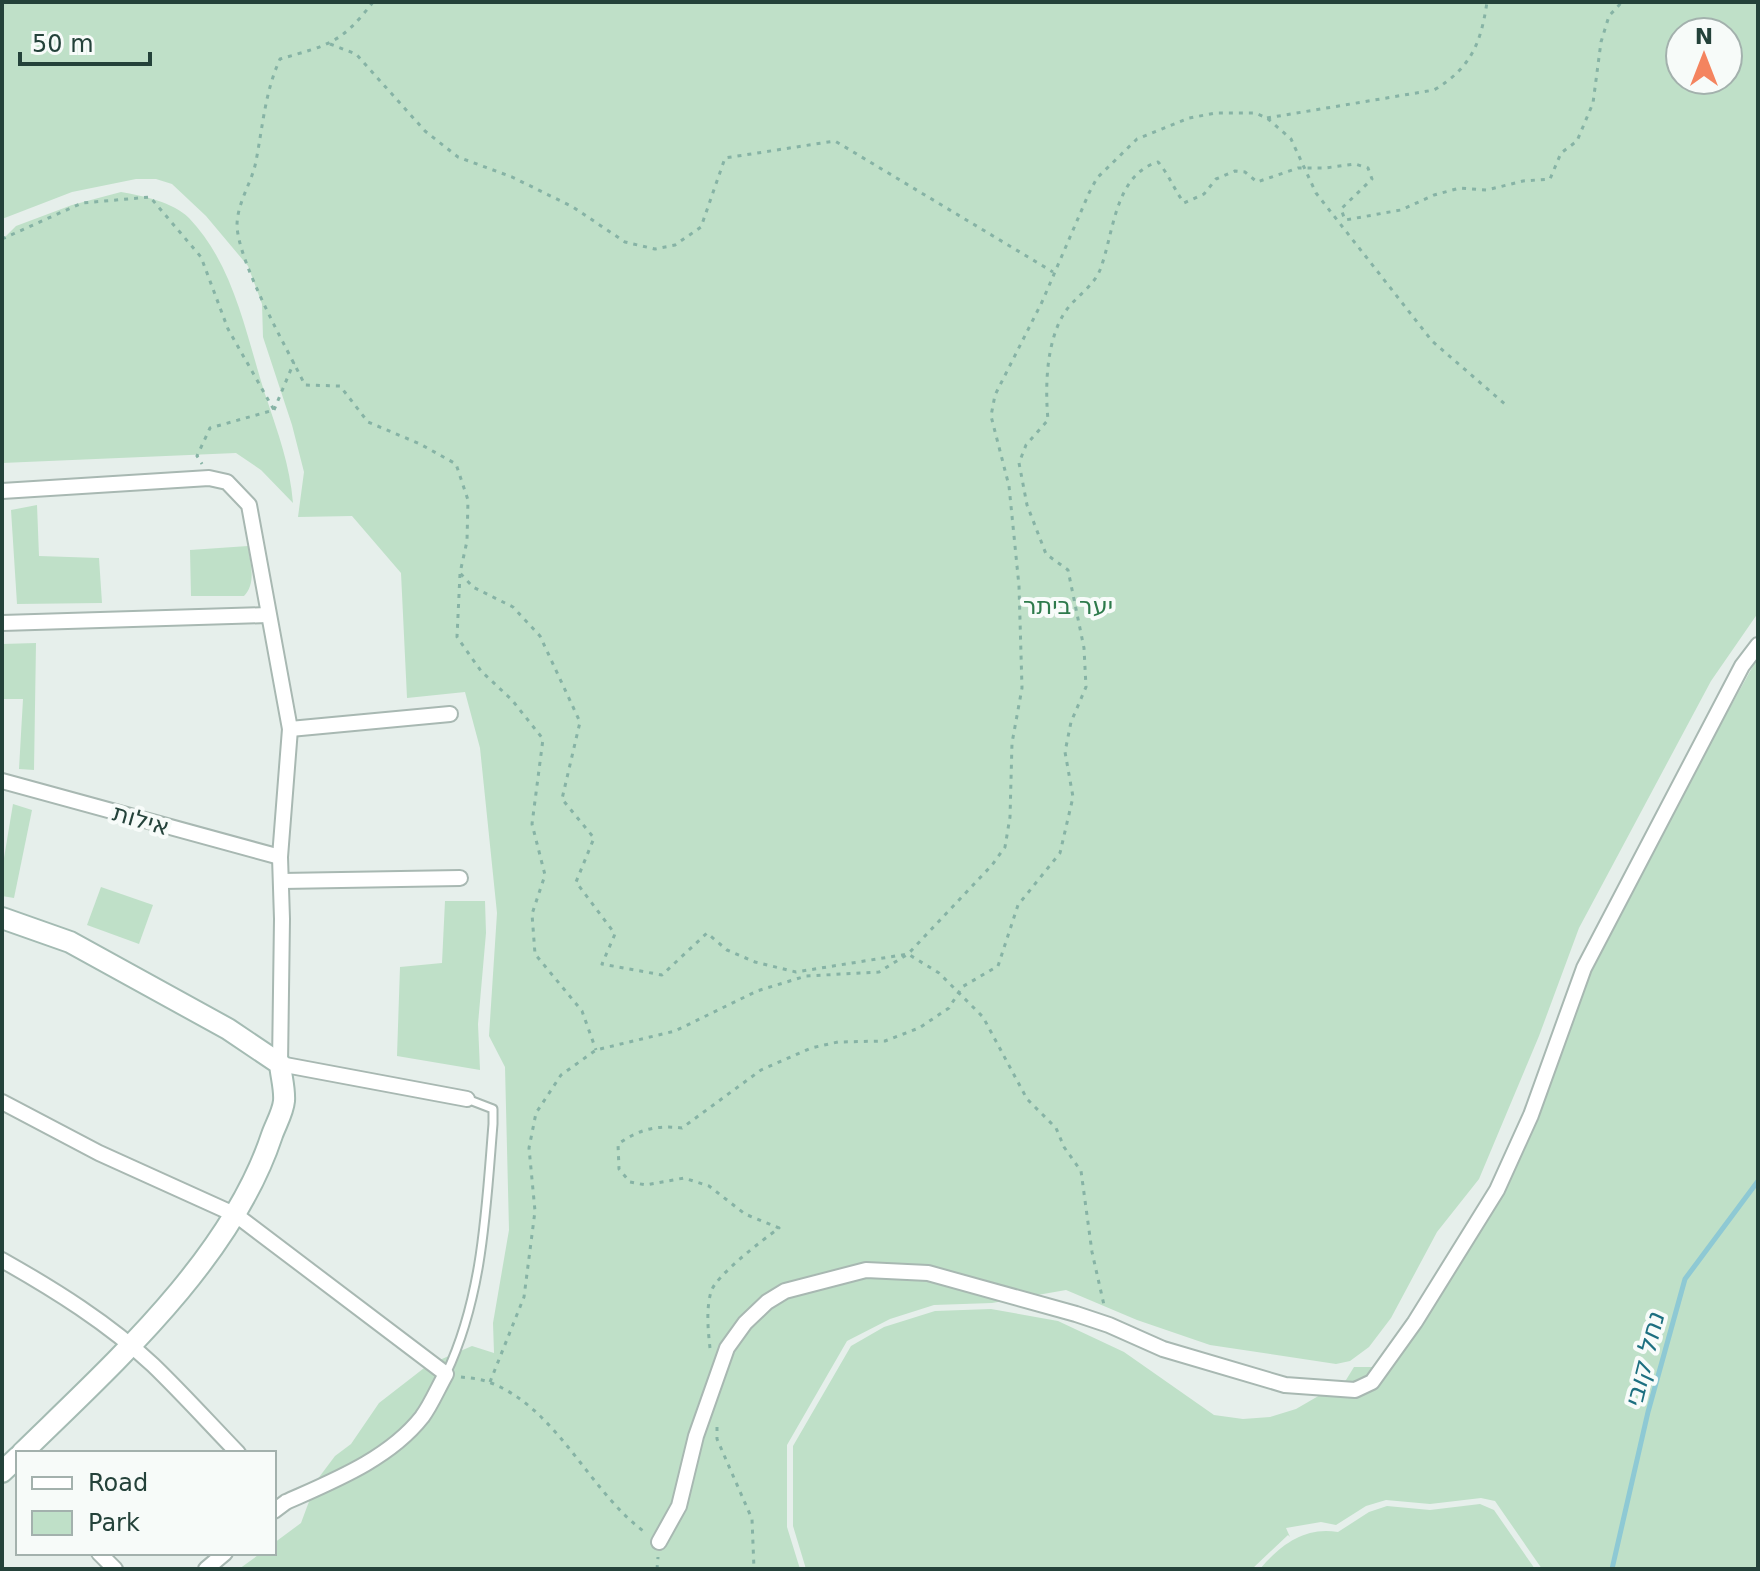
<svg xmlns="http://www.w3.org/2000/svg" width="1760" height="1571" viewBox="0 0 1760 1571" font-family="'DejaVu Sans',Heebo,sans-serif">
<style>
.green{fill:#bfe0c8;fill-rule:evenodd}
.lines{fill:none;stroke-linecap:round;stroke-linejoin:round}
.stream{stroke:#8ec9d4;stroke-width:5}
.lane-casing{stroke:#a8b8b2;stroke-width:11}
.street-casing{stroke:#a8b8b2;stroke-width:18}
.secondary-casing{stroke:#a4bbb3;stroke-width:24}
.path{stroke:#86b3a5;stroke-width:3;stroke-dasharray:4 6;stroke-linecap:butt}
.lane{stroke:#fff;stroke-width:7}
.street{stroke:#fff;stroke-width:14}
.secondary{stroke:#fff;stroke-width:20}
.labels{text-anchor:middle;dominant-baseline:central;stroke-width:8;stroke-linejoin:round;paint-order:stroke}
.park-label{font-size:24px;fill:#2d7a4b;stroke:#f7fbf9}
.street-label{font-size:24px;fill:#24423a;stroke:#f7fbf9}
.water-label{font-size:26px;font-style:italic;fill:#1c6f80;stroke:#f7fbf9}
</style>
<rect width="100%" height="100%" fill="#e6efeb"/>
<!-- green -->
<g class="green">
<path d="M 2,2 L 1758,2 L 1758,613 L 1711,681 L 1579,928 L 1539,1036 L 1479,1179 L 1437,1232 L 1391,1318 L 1369,1347 L 1350,1361 L 1336,1364 L 1210,1345 L 1137,1320 L 1066,1290 L 992,1303 L 934,1305 L 890,1319 L 847,1341 L 787,1445 L 787,1527 L 800,1569 L 239,1569 L 261,1553 L 274,1553 L 274,1543 L 301,1523 L 317,1480 L 335,1456 L 351,1444 L 379,1403 L 428,1365 L 472,1346 L 494,1353 L 493,1323 L 509,1230 L 505,1067 L 489,1036 L 497,913 L 480,748 L 465,692 L 407,698 L 401,573 L 352,516 L 298,517 L 304,472 L 292,425 L 263,337 L 262,304 L 248,266 L 206,216 L 172,184 L 156,179 L 136,179 L 72,192 L 2,219 ZM 1680,32 L 1728,32 L 1728,80 L 1680,80 Z"/>
<path d="M 121,192 C 143,196 173,202 189,218 C 235,266 246,336 266,397 C 278,433 290,465 293,503 L 261,470 L 236,453 L 2,463 L 2,240 L 16,226 L 72,205 Z"/>
<polygon points="37,505 39,556 99,558 102,603 17,604 11,510"/>
<path d="M 248,546 C 250,562 257,583 244,596 L 191,596 L 190,550 Z"/>
<polygon points="36,643 34,770 19,769 23,699 2,699 2,644"/>
<polygon points="1758,657 1758,1569 1542,1569 1495,1501 1481,1498 1430,1504 1386,1500 1366,1506 1336,1525 1321,1522 1286,1528 1290,1537 1288,1535 1252,1569 806,1569 793,1526 793,1446 851,1346 884,1327 935,1311 991,1309 1058,1321 1124,1352 1214,1415 1243,1419 1270,1417 1296,1409 1346,1380 1354,1367 1382,1367 1539,1108 1604,935"/>
<polygon points="13,804 32,810 14,898 2,896 2,870"/>
<polygon points="101,887 153,905 139,944 87,925"/>
<polygon points="445,901 485,901 486,933 478,1024 480,1070 397,1056 400,967 442,963"/>
<path d="M 1480,1504 L 1494,1510 L 1535,1569 L 1260,1569 C 1280,1545 1305,1526 1338,1532 L 1369,1512 L 1387,1506 L 1430,1510 Z"/>
</g>
<g class="lines">
<!-- stream -->
<polyline class="stream" points="1612,1569 1648,1412 1685,1279 1758,1181"/>
<defs>
<path id="lane" d="M 446,1374 C 483,1296 486,1209 493,1124 L 493,1109 L 467,1099"/>
<g id="street">
<polyline points="2,491 209,478 227,482 249,505 290,729 280,857 282,919 280,1064 467,1099"/>
<polyline points="2,623 267,615"/>
<polyline points="290,729 450,714"/>
<polyline points="2,781 280,857"/>
<polyline points="282,881 460,878"/>
<path d="M 2,1102 L 99,1153 L 236,1215 L 446,1374 C 438,1388 431,1405 422,1417 C 389,1459 333,1481 286,1502 L 274,1511"/>
<path d="M 2,1260 C 55,1290 108,1323 153,1365 C 182,1393 210,1424 238,1453"/>
<polyline points="659,1542 679,1506 696,1436 727,1348 745,1323 767,1302 785,1291 866,1270 928,1273 1076,1314 1109,1325 1163,1349 1285,1385 1355,1390 1372,1382 1415,1322 1497,1190 1531,1115 1584,968 1742,666 1758,645"/>
<polyline points="99,1553 115,1569"/>
<polyline points="206,1569 225,1553"/>
</g>
<g id="secondary">
<path d="M 2,918 L 70,942 L 228,1029 L 280,1064 C 281,1076 285,1089 284,1101 C 283,1112 276,1124 272,1135 C 231,1259 114,1363 22,1453"/>
<polyline points="2,1472 18,1457"/>
</g>
</defs>
<!-- lane casing -->
<use href="#lane" class="lane-casing"/>
<!-- street casing -->
<use href="#street" class="street-casing"/>
<!-- secondary casing -->
<use href="#secondary" class="secondary-casing"/>
<!-- path -->
<g class="path">
<path d="M 373,2 C 341,44 328,45 280,59 C 265,92 263,125 256,161 C 252,183 237,202 237,226 C 239,264 286,347 305,385 L 340,386 L 368,422 L 420,444 L 456,464 L 468,500 L 467,541 L 460,573 L 473,587 L 513,607 L 540,636 L 580,722 L 562,799 L 594,838 L 576,882 L 615,934 L 602,964 L 662,975 L 707,933 L 727,950 L 755,962 L 796,972 L 908,954 L 939,973 L 983,1017 L 1027,1099 L 1056,1128 L 1064,1147 L 1081,1171 L 1092,1252 L 1104,1305"/>
<polyline points="330,44 356,54 425,131 458,157 512,177 573,207 625,242 655,249 675,245 701,227 725,158 835,141 1053,272"/>
<path d="M 1267,118 L 1434,90 C 1471,68 1481,43 1487,2"/>
<polyline points="2,239 82,203 150,197 201,257 228,329 274,410 210,428 197,456 202,464"/>
<polyline points="274,410 294,362"/>
<polyline points="460,574 457,637 481,671 512,700 543,739 532,824 545,875 532,914 535,954 582,1011 596,1050"/>
<path d="M 710,1348 C 708,1330 706,1309 711,1292 C 715,1276 764,1239 779,1228 L 745,1214 L 709,1186 L 684,1178 L 646,1185 L 630,1182 L 619,1169 L 618,1144 C 640,1129 656,1125 682,1128 L 761,1070 L 811,1048 L 838,1042 L 885,1041 L 919,1028 L 949,1008 L 962,987 L 998,966 L 1018,905 L 1060,853 L 1073,797 L 1065,752 L 1071,722 L 1086,687 L 1084,648 L 1068,570 L 1046,554 L 1027,505 L 1019,463 L 1026,445 L 1048,420 C 1045,387 1046,341 1065,312 C 1075,297 1093,287 1100,270 C 1114,234 1114,175 1158,162 C 1168,173 1174,189 1184,203 L 1204,194 L 1216,179 L 1235,171 L 1245,172 L 1257,182 L 1298,168 L 1325,168 L 1355,164 L 1368,168 L 1372,179 L 1341,209 L 1345,220 L 1401,210 L 1434,195 L 1460,188 L 1487,190 L 1523,181 L 1550,179 L 1561,153 L 1577,141 L 1593,103 L 1601,42 L 1609,16 L 1622,2"/>
<path d="M 461,1377 C 471,1378 482,1379 491,1383 C 558,1409 590,1493 646,1533"/>
<polyline points="490,1382 524,1297 535,1211 529,1148 536,1113 561,1075 596,1050 675,1031 757,991 806,976 879,972 908,954 992,865 1005,847 1010,817 1012,743 1022,688 1019,586 1009,486 991,416 995,395 1042,302 1089,193 1097,178 1137,139 1189,118 1216,113 1255,113 1267,118 1291,139 1316,193 1432,341 1506,405"/>
<polyline points="717,1427 717,1439 752,1519 754,1569"/>
<polyline points="657,1569 658,1557"/>
</g>
<!-- lane -->
<use href="#lane" class="lane"/>
<!-- street -->
<use href="#street" class="street"/>
<!-- secondary -->
<use href="#secondary" class="secondary"/>
</g>
<g class="labels">
<!-- park labels -->
<g class="park-label">
<text x="1068" y="606">יער ביתר</text>
</g>
<!-- street labels -->
<g class="street-label">
<text transform="translate(141 820) rotate(16)">אילות</text>
</g>
<!-- water labels -->
<g class="water-label">
<text transform="translate(1644 1360) rotate(-76)">נחל קובי</text>
</g>
</g>
<!-- border -->
<rect width="1760" height="1571" fill="none" stroke="#24423a" stroke-width="8"/>
<!-- legend -->
<rect x="16" y="1451" width="260" height="104" fill="#f7fbf9" stroke="#a3b1ad" stroke-width="2"/>
<rect x="32" y="1477" width="40" height="12" fill="#ffffff" stroke="#a3b1ad" stroke-width="2"/>
<text x="88" y="1491" font-size="24" fill="#24423a">Road</text>
<rect x="32" y="1511" width="40" height="24" fill="#bfe0c8" stroke="#a3b1ad" stroke-width="2"/>
<text x="88" y="1531" font-size="24" fill="#24423a">Park</text>
<!-- north arrow -->
<g transform="translate(1704 56)"><circle r="38" fill="#f7fbf9" stroke="#a3b1ad" stroke-width="2"/>
<path d="M0-6L14 30L0 20L-14 30Z" fill="#f4845f"/>
<text y="-12" font-size="22" font-weight="bold" text-anchor="middle" fill="#24423a">N</text>
</g>
<!-- scale -->
<path d="M20 52v12h130v-12" fill="none" stroke="#24423a" stroke-width="4"/>
<text x="32" y="52" font-size="24" fill="#24423a" stroke="#f7fbf9" stroke-width="6" paint-order="stroke">50 m</text>
</svg>
